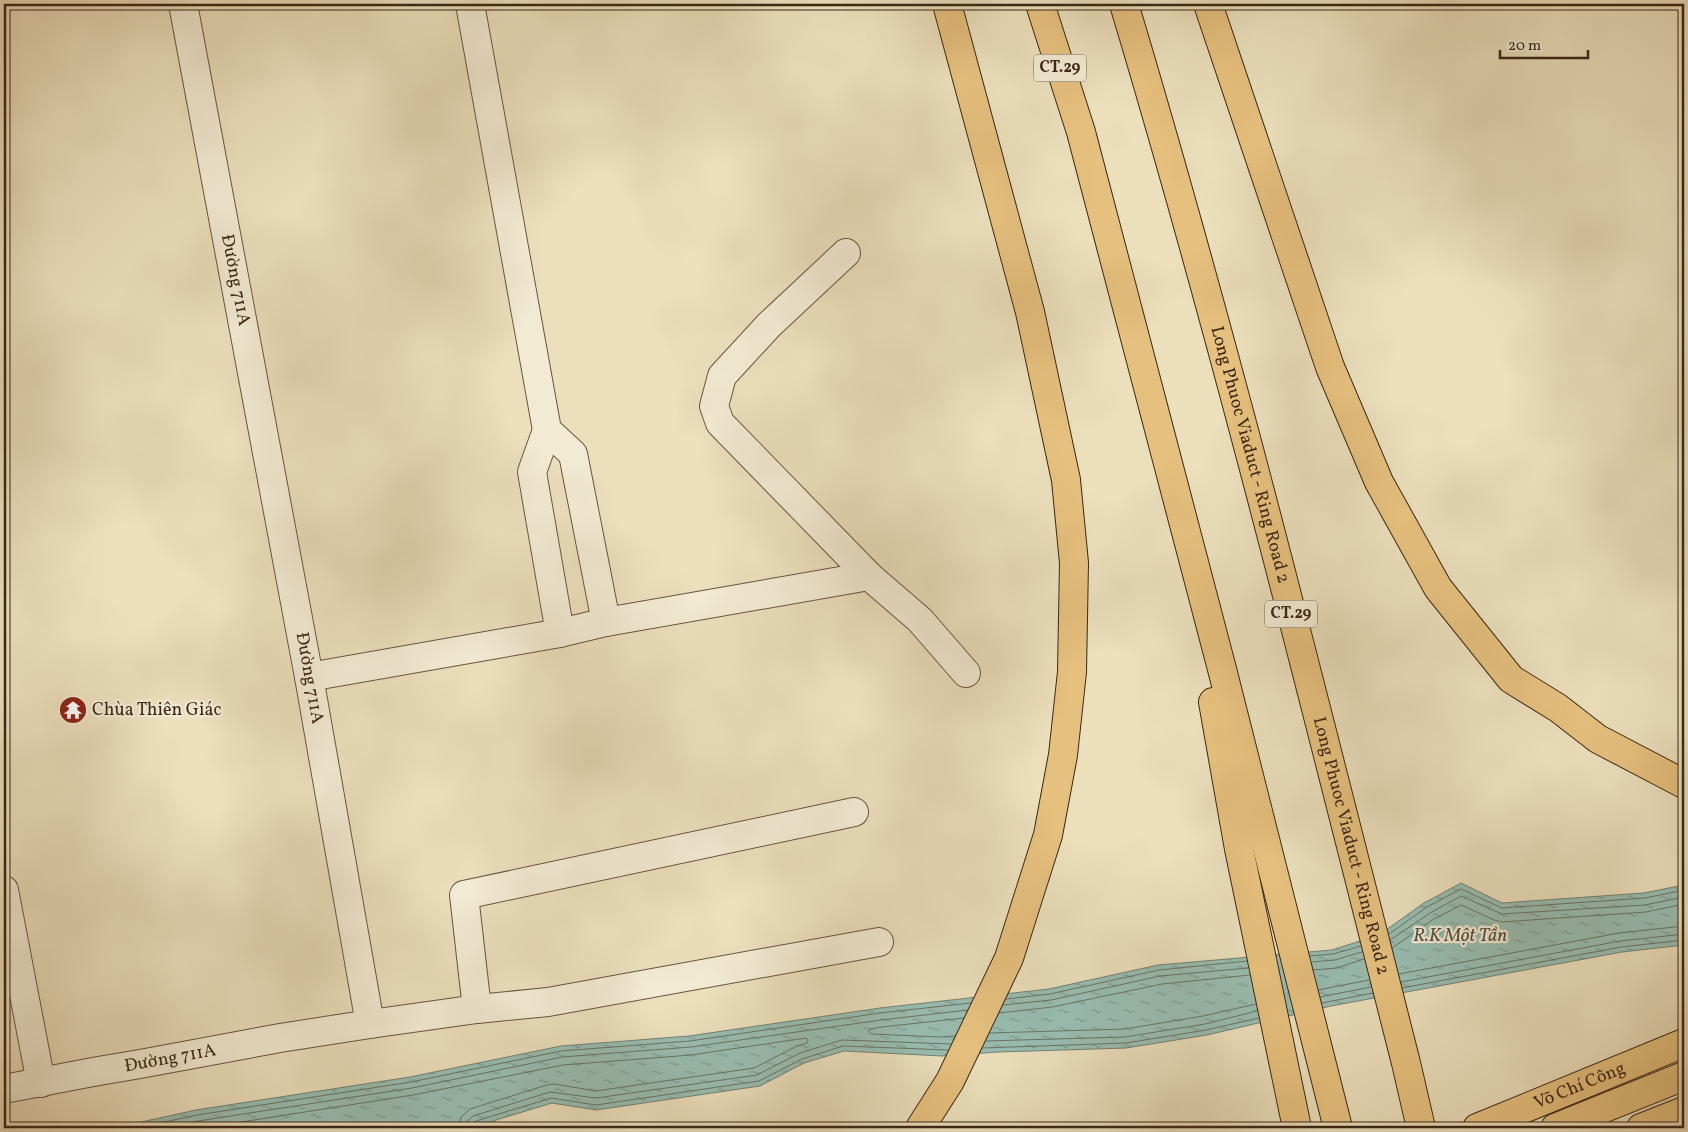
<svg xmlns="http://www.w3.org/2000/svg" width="1688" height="1132" viewBox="0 0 1688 1132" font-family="Vollkorn,serif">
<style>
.water{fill:url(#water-ripples);stroke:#738173}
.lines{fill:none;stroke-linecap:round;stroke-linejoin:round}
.shore{stroke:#6a7264;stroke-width:1}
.minor-casing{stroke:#675540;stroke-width:30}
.major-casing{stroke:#3b2717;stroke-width:30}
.highway-casing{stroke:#3b2717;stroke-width:30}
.minor{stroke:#f2ead3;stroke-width:28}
.major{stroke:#e6c07e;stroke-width:28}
.highway{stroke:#e6c07e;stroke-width:28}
.labels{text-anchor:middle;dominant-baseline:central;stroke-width:4.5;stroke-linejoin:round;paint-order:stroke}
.shield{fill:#f2ead3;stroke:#72624f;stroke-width:1}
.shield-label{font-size:16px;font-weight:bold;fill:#3b2717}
.street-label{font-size:18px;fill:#3b2717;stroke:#f2ead3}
.poi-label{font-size:18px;fill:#3b2717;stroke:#f2ead3;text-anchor:start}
.water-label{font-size:19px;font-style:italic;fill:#524c3e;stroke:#f2ead3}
</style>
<defs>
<pattern id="water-ripples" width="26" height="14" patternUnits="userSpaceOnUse" patternTransform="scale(1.25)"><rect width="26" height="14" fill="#98bdb1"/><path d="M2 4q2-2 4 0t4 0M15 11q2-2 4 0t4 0" fill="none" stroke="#7d9a8f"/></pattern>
</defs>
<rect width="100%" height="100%" fill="#ebdfbc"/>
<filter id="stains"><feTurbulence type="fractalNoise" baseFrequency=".004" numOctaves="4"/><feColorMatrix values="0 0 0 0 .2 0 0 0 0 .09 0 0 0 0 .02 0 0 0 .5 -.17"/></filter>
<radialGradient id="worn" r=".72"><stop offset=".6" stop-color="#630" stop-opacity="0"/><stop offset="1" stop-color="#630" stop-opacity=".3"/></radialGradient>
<!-- water -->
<polygon class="water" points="1461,883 1502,903 1644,893 1684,885 1684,945 1622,952 1331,1006 1207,1035 1126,1048 998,1052 942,1056 844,1051 804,1063 760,1086 596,1110 552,1103 470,1128 114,1128 196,1110 410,1077 561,1046 689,1036 880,1008 1049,989 1158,965 1332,950 1379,935 1424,903"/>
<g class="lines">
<!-- shore -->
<g class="shore">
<polyline points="1389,934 1427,907 1461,889 1502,908 1645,898 1684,890"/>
<polyline points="1390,940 1430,913 1461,896 1502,914 1645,905 1684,897"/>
<polyline points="1392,948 1434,919 1461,905 1494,920 1502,922 1646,912 1684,904"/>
<polyline points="1310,956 1333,954 1361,946"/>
<polyline points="1312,962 1335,960 1362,952"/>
<polyline points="1313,970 1337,968 1364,959"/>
<polyline points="1399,974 1619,933 1684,926"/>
<polyline points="1401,982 1620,941 1684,934"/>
<polyline points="1402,988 1621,947 1684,940"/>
<polyline points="1318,990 1369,980"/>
<polyline points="1320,997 1371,987"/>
<polyline points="1006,999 1050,994 1159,970 1247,961"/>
<polyline points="1322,1003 1373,993"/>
<polyline points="1003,1005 1051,1000 1160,976 1248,968"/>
<polyline points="999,1013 1052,1007 1162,984 1250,975"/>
<polyline points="989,1033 1125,1029 1203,1016 1256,1004"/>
<polyline points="955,1036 941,1037 871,1034 868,1031 870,1029 882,1027 964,1018"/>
<polyline points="986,1041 1125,1037 1205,1024 1257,1011"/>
<polyline points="983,1048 1126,1043 1206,1030 1259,1018"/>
<polyline points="137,1128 197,1115 411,1082 561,1051 690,1041 880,1013 971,1003"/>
<polyline points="167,1128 198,1121 412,1088 562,1057 691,1047 881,1020 968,1010"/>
<polyline points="203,1128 413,1095 563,1065 691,1055 806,1038 808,1040 807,1043 797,1046 754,1068 596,1091 554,1084 547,1085 470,1109 461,1117 458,1128"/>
<polyline points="466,1128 467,1121 473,1116 550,1092 596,1098 757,1075 800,1053 842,1040 951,1044"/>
<polyline points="472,1128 473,1124 476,1121 551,1098 596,1105 759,1081 802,1059 843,1046 948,1050"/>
</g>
<defs>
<g id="minor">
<polyline points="470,4 547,430 573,454 606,622"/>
<polyline points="846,253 769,325 722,376 714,406 720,423 869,576 920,620 966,673"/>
<polyline points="547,430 532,472 560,633"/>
<polyline points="309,677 560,633 606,622 869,576"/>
<polyline points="4,890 41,1083"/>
<polyline points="477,1009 548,1002 879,942"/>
<polyline points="370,1024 477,1009 464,895 854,812"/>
<path id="s1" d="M 4,1089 L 93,1072 L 140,1064 L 280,1038 L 370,1024 L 309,677 L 183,4"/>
</g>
<g id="major">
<path id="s2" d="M 1477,1128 L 1684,1043"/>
</g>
<g id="highway">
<polyline points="1040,4 1081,132 1222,669 1338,1128"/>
<path id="s3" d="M 1124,4 C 1229,354 1316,709 1406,1063 L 1421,1128"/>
<polyline points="1208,4 1330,367 1379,482 1438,588 1511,679 1558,708 1598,739 1684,784"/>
<polyline points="1213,702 1239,849 1297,1128"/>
<polyline points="920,1128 950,1081 1009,958 1048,835 1063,755 1072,672 1074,563 1066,480 1030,312 947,4"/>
<polyline points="1555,1128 1684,1076"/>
<polyline points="1641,1128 1684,1111"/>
</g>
</defs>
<!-- minor casing -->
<use href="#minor" class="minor-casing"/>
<!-- major casing -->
<use href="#major" class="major-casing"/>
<!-- highway casing -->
<use href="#highway" class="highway-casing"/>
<!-- minor -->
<use href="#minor" class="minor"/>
<!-- major -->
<use href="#major" class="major"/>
<!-- highway -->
<use href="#highway" class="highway"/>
</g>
<!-- icons -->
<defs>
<symbol id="temple-disc" viewBox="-11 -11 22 22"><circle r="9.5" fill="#8f2418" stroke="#f2ead3"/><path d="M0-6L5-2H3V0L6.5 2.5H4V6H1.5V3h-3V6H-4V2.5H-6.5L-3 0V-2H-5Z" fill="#fff"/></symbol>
</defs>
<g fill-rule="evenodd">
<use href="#temple-disc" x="57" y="694" width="32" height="32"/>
</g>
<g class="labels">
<!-- shield labels -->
<g class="shield">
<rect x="1034" y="54.5" width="52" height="27" rx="4"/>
<rect x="1265" y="600.5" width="52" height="27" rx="4"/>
</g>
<g class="shield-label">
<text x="1060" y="68">CT.29</text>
<text x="1291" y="614">CT.29</text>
</g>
<!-- street labels -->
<g class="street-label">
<text transform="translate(235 280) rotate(79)">Đường 711A</text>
<text stroke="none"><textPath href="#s3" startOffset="468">Long Phuoc Viaduct - Ring Road 2</textPath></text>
<text transform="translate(309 678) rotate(80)">Đường 711A</text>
<text stroke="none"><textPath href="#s3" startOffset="872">Long Phuoc Viaduct - Ring Road 2</textPath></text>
<text stroke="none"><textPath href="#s1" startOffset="169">Đường 711A</textPath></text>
<text stroke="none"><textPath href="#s2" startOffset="111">Võ Chí Công</textPath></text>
</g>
<!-- poi labels -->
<g class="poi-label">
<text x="92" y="710">Chùa Thiên Giác</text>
</g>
<!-- water labels -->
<g class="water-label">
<text x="1460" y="936">R.K Một Tần</text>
</g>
</g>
<!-- margin -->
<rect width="1688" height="1132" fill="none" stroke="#ebdfbc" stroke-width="20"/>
<rect x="5" y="5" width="1678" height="1122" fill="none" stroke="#3b2717" stroke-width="2.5"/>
<rect x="10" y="10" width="1668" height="1112" fill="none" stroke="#3b2717"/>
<!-- scale -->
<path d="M1500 50v8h88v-8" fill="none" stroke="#3b2717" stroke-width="2.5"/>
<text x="1508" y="50" font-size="15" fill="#3b2717" stroke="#f2ead3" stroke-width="4" paint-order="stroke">20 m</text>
<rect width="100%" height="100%" filter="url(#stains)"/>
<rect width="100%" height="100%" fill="url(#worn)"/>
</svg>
